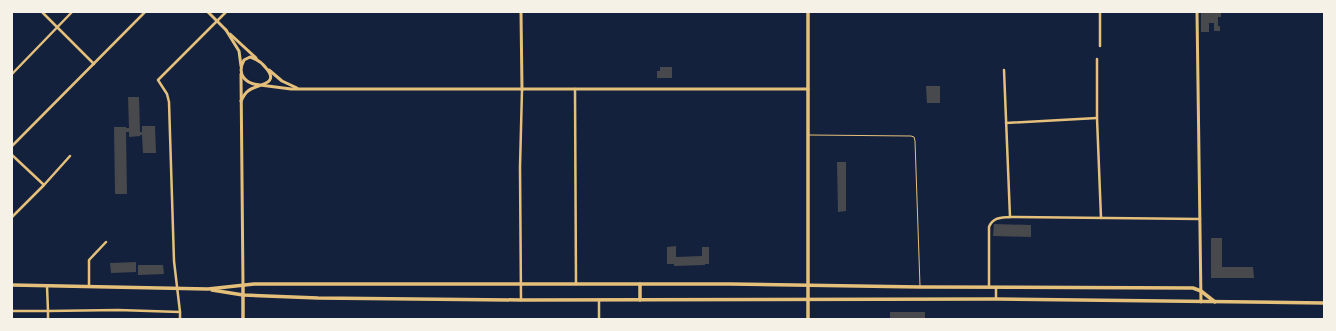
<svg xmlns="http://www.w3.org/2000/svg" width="1336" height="331" viewBox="0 0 1336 331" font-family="Arial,sans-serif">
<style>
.building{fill:#48494c}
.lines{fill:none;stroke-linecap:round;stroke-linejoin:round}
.service{stroke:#e5c07b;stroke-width:1}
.minor{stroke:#e5c07b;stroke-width:2.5}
.tertiary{stroke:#e5c07b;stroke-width:3}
.secondary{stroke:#e5c07b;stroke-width:3.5}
.primary{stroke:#e5c07b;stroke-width:3.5}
</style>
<rect width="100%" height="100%" fill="#14213d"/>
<!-- building -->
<g class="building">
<polygon points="1201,12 1221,12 1221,17 1218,17 1218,26 1220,26 1220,31 1214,31 1214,23 1209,23 1209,32 1201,32"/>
<polygon points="660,67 672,67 672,78 657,78 657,71 660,71"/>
<polygon points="926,86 940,86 940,103 927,103"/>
<polygon points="128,97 139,97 140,132 142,132 142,126 155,126 156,153 143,153 142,135 140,135 140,136 129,137 129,132 126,132 127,194 115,194 114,127 126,127 126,128 129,128"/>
<polygon points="837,162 846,162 846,211 838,212"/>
<polygon points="994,224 1031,225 1031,237 993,236"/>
<polygon points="1211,238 1222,238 1222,267 1253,267 1254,278 1211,278"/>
<polygon points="676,246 676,257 702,256 702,247 709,247 709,264 705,264 705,265 674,266 674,264 667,264 667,247"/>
<polygon points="136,262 136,272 111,273 110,263"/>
<polygon points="138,265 163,265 164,274 138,275"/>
<rect x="890" y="312" width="35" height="7"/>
</g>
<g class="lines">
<!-- service -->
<polyline class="service" points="809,135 911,136 914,137 915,141 920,286"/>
<!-- minor -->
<g class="minor">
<polyline points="42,12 94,64"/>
<polyline points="1100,46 1100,12"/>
<polyline points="1097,59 1097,118 1101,218"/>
<polyline points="1004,70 1010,217"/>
<polyline points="12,74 72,12"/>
<polyline points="575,89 576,284"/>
<polyline points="1006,123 1097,118"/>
<polyline points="12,146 145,12"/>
<polyline points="12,155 44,185"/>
<polyline points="12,217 44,185 70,156"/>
<polyline points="47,286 48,311 118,310 180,312"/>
<polyline points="89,286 89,260 106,242"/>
<path d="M 989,287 L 989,227 C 993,217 1001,218 1010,217 L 1200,219"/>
<polyline points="996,299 996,287"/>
<polyline points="521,300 520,167 522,90"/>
<polyline points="12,311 48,311 48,319"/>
<polyline points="180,319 180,312 174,261 169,102 167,94 158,80 226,12"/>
<polyline points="599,319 599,300"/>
</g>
<!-- tertiary -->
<g class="tertiary">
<polyline points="208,12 226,30"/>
<polyline points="521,12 522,90"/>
<polyline points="1197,12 1201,302"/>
<polyline points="226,30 239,51 241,66"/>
<polyline points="230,34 256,58"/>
<polyline points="269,70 282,81 297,88"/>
<polyline points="241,74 243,285"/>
<path d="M 241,101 C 243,97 245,93 248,91 C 256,84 281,85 266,68 C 262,63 257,59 250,57 L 244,60 C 236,75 246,84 260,85 L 291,89 L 808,89"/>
</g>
<!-- secondary -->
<g class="secondary">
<polyline points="12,285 208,289 254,284 730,284 920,287 1193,288 1201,291 1215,302"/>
<polyline points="243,285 243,319"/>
<polyline points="212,290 243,295 318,298 521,300 996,299 1324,303"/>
<polyline points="640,300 640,284"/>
</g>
<!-- primary -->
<polyline class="primary" points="808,319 808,12"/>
</g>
<!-- border -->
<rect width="1336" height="331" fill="none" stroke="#f6f1e7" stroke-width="26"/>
</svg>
